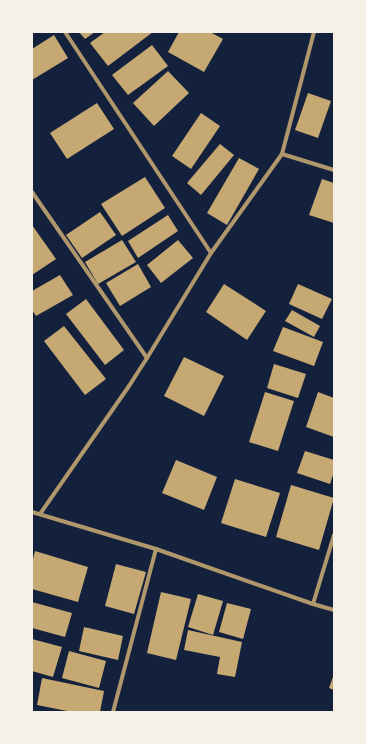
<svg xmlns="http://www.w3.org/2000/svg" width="366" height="744" viewBox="0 0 366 744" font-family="'Archivo Narrow',sans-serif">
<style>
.building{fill:#c6a872}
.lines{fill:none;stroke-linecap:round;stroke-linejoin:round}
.minor{stroke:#b1986c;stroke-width:4}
</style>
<rect width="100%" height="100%" fill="#14213d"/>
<!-- building -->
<g class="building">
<polygon points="79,32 95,32 85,39"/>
<polygon points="105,32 153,32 108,66 90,43"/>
<polygon points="179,32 210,32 223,39 204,72 168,52"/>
<polygon points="54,35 68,58 32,80 32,49"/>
<polygon points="152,45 168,66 128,95 112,75"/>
<polygon points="168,71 189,93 154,126 133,103"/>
<polygon points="308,93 331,101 318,138 295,130"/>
<polygon points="97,103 114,129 67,159 50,133"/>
<polygon points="201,113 220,126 191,169 172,156"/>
<polygon points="220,144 234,155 201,195 187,183"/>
<polygon points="239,158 259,169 227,225 207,213"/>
<polygon points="145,177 165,208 122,236 101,204"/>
<polygon points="322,179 334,183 334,223 309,215"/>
<polygon points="100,212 116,235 82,258 66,235"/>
<polygon points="168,215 178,231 138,258 128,241"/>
<polygon points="32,225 56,259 32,275"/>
<polygon points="122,240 136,262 98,284 85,262"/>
<polygon points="178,240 193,258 161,283 147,265"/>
<polygon points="138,264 151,287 120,306 106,283"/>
<polygon points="60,275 73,295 36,316 32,310 32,291"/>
<polygon points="224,284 266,311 247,340 206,312"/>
<polygon points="298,284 332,299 322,319 289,304"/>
<polygon points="86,299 124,350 105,365 66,314"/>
<polygon points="292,310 320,326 314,337 285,321"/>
<polygon points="64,326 106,379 85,395 44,341"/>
<polygon points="283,327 323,342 314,366 273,351"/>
<polygon points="184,357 224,376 204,416 164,396"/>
<polygon points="274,364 306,374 298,398 267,388"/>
<polygon points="265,392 294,401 278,451 249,442"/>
<polygon points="318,392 334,398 334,437 306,427"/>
<polygon points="305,451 334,460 334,472 330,484 297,473"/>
<polygon points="176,460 217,477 204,510 162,493"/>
<polygon points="235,479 280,493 266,537 221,523"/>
<polygon points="291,485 334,498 319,550 276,537"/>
<polygon points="35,551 88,567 78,602 32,589 32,563"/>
<polygon points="116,564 146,572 134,614 105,606"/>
<polygon points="161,592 191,599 176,660 147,653"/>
<polygon points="198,594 223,601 213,635 188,627"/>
<polygon points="32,602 72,613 65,637 32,628"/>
<polygon points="227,603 251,609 243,639 219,632"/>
<polygon points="84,627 123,636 118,660 79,651"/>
<polygon points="188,630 242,642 235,677 217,674 220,657 184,650"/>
<polygon points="32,639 62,647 53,677 32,671"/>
<polygon points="69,651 106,661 99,688 62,678"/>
<polygon points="334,674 334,690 329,688"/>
<polygon points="42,678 104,691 100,712 72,712 37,705"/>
</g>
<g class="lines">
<!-- minor -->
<g class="minor">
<polyline points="282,154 314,32"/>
<polyline points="32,192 147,358"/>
<polyline points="211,253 282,154 334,170"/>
<polyline points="32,512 156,549 313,604 334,610"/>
<polyline points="40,514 129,386 147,358 211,253 65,32"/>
<polyline points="313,604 334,535"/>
<polyline points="113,712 156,549"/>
</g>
</g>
<!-- border -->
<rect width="366" height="744" fill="none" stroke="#f6f1e7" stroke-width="66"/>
</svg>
